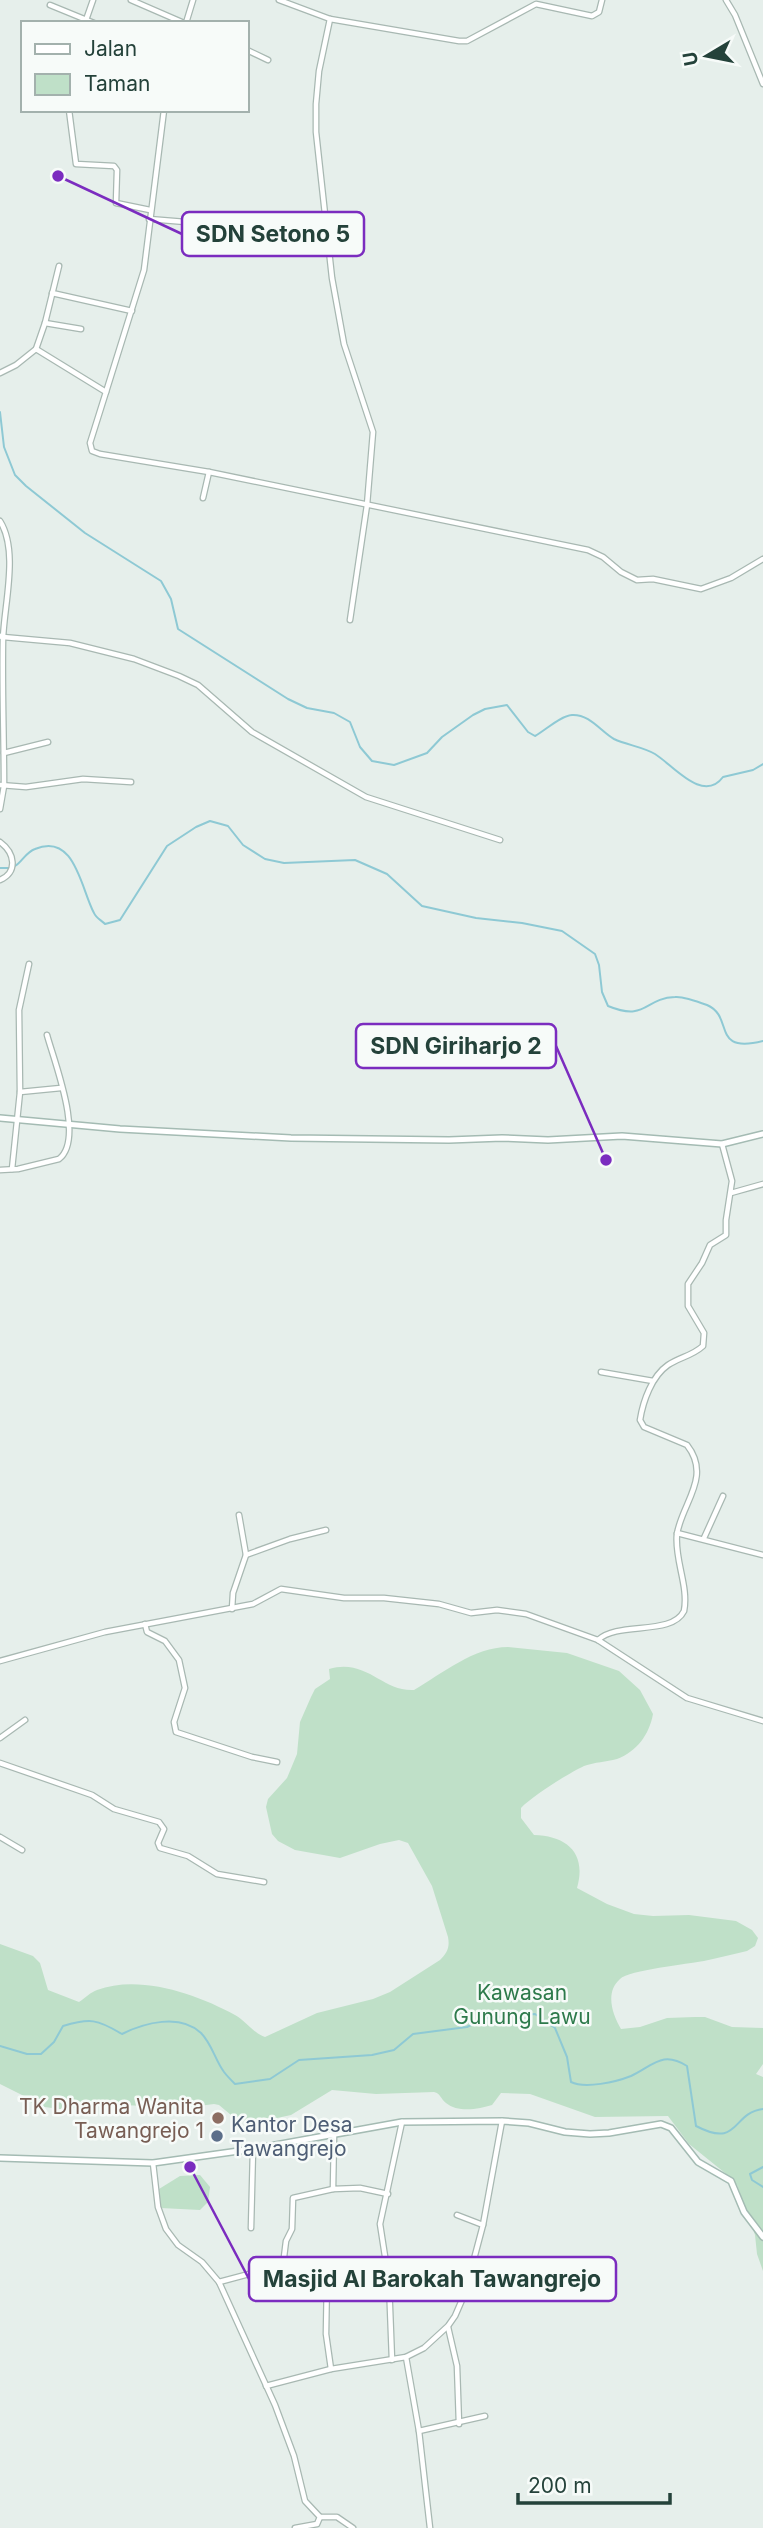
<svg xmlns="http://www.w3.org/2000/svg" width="763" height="2528" viewBox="0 0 763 2528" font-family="Inter,sans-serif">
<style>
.green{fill:#bfe0c8}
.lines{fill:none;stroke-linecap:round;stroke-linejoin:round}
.stream{stroke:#8ec9d4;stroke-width:2}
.street-casing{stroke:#a8b8b2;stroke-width:7}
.secondary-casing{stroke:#a4bbb3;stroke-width:8}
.street{stroke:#fff;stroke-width:4.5}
.secondary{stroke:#fff;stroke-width:5}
.education-dot{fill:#8d6e63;stroke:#f7fbf9;stroke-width:2.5}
.service-dot{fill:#5c6f8a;stroke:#f7fbf9;stroke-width:2.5}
.labels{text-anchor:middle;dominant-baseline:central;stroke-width:5;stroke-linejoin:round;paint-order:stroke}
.park-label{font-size:21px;fill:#2d7a4b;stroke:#f7fbf9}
.education-label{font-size:21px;fill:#785e54;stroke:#f7fbf9;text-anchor:end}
.service-label{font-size:21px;fill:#4e5e75;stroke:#f7fbf9;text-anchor:start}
.leader{fill:none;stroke:#7b2cbf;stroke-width:2.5}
.callout-dot{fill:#7b2cbf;stroke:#f7fbf9;stroke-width:2.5}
.callout{fill:#f7fbf9;stroke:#7b2cbf;stroke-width:2.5}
.callout-label{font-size:23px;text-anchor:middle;font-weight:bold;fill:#24423a}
</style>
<rect width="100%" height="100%" fill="#e6efeb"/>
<!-- green -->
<g class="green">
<path d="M 508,1647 L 567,1653 L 619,1671 L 640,1690 L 653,1714 C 649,1735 637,1751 617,1759 C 606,1762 595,1762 584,1766 C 569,1773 532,1796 521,1808 L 521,1818 L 534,1835 C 567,1836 587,1853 577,1888 L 607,1904 L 634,1914 L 653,1916 L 689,1915 L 736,1921 L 752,1930 L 758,1938 L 755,1946 L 747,1951 C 733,1954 719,1958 704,1961 C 688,1964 629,1970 620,1979 C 605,1992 612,2014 621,2029 L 640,2027 L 667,2018 L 695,2017 L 705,2017 L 732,2027 L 763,2028 L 763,2064 L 756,2074 L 763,2077 L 763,2271 L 757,2254 L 755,2235 L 737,2185 L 730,2177 L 689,2144 L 668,2116 L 595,2117 L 530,2094 L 501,2093 L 492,2105 C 479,2109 458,2113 446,2103 C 440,2098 441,2094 434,2092 L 376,2094 L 332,2090 L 291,2115 L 263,2121 L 237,2120 L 219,2105 L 214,2104 L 169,2110 L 147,2106 L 95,2104 L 78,2108 L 59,2109 L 38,2106 L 30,2102 L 24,2096 L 0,2084 L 0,1944 L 33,1956 L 40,1963 L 48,1990 L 79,2002 C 85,1998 91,1992 97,1990 C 139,1974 197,1994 235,2015 C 246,2021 253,2033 265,2037 L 317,2013 L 373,1999 L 390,1992 L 440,1960 C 447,1953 450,1948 448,1937 L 432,1886 L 408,1843 L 399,1840 L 380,1844 L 340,1858 L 295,1850 L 278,1841 L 272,1834 L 266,1807 L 268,1799 L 287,1778 L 297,1754 L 300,1722 L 311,1697 L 315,1689 L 330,1679 L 329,1669 C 367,1658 382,1692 414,1690 C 443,1673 474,1647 508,1647 Z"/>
<polygon points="200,2175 210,2187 208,2202 200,2210 161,2208 159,2189 180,2176"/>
</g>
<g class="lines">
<!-- stream -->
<g class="stream">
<path d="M 0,412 L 4,447 L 15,475 L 26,486 L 85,533 L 161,581 L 171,599 L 178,629 L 288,699 L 307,708 L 334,713 L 350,722 L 360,747 L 372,761 L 394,765 L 427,753 L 442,737 L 473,715 L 485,709 L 507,705 L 528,732 L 535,736 C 546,730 560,716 572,715 C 590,714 601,732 614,739 C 627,745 643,747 655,754 C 673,765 703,804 723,777 L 753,770 L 763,764"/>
<path d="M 15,866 C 22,862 26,852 35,849 C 75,832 81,889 94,913 C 96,918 101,920 105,924 L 120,920 L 167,846 L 196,827 L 210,821 L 228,826 L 243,845 L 265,859 L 284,863 L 355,860 L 387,874 L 422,906 L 476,918 L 522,923 L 562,931 L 595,954 L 599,965 L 602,992 L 608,1006 C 647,1022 644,998 675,997 C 683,996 699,1002 707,1005 C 735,1017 710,1054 763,1041"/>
<polyline points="0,868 9,868"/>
<path d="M 0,2046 L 27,2054 L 41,2054 L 54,2042 L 63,2026 C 90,2018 97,2019 122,2034 C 144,2023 180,2013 201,2033 C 212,2044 215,2060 224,2072 C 227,2076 231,2080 235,2084 L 270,2079 L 299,2060 L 372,2055 L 394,2050 L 413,2034 L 467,2027 L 485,2018 L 535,2014 L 555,2028 L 567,2057 L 571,2082 C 585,2089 616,2082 631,2076 C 653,2066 662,2050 687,2066 L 696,2126 C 740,2149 731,2113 763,2109"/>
<polyline points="763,2167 750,2174 752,2180 763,2187"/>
</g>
<defs>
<g id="street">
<polyline points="131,0 184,23"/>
<polyline points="279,0 330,19 459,41 467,41 536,4 592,16 599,12 602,0"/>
<polyline points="726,0 735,15 763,84"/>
<polyline points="50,5 94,23"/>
<polyline points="330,19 319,71 316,104 316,132 332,278 344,344 373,432 367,505 350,620"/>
<polyline points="86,20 93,0"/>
<polyline points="186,23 193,0"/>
<polyline points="247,50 268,60"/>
<polyline points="69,110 76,164 114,166 117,170 116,203 150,210"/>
<polyline points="149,219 260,228"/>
<polyline points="52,293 132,311"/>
<polyline points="45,323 81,329"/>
<polyline points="36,349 45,323 59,266"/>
<polyline points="0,373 16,365 36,349 106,392 90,443 92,451 100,454 209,472 588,550 603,557 621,572 637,580 653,579 701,589 731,578 763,559"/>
<polyline points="106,392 144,270 164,110"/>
<polyline points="203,498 209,472"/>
<path d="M 0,521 C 19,551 4,605 3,639 C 2,688 4,737 4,786 L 0,809"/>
<polyline points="3,637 70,643 134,659 179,676 198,685 252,732 366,797 500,840"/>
<polyline points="4,753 48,742"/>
<polyline points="0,785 26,787 83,779 131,782"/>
<path d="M 0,842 C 15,853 18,872 0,880"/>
<polyline points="20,1092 61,1088"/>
<polyline points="12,1169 20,1092 19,1010 29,964"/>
<path d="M 0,1170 L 18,1169 L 59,1159 C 85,1139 54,1061 47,1035"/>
<polyline points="731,1193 763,1184"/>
<polyline points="601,1372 653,1381"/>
<polyline points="239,1515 246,1555"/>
<polyline points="677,1533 763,1555"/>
<polyline points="704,1538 723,1496"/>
<polyline points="232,1609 233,1593 246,1555 290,1539 326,1530"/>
<polyline points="145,1624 147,1632 165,1641 179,1660 185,1688 174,1722 176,1732 252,1757 277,1762"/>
<path d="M 598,1640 C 618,1621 672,1636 684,1611 C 689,1586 674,1559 677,1534 C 682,1503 712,1477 687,1445 L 644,1427 L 640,1420 C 643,1401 652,1376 668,1365 C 680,1357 692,1356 703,1346 L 704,1333 L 688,1306 L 688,1284 L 702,1263 L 710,1245 L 726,1235 L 726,1220 L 732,1181 L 722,1144"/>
<polyline points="0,1661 105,1632 253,1604 281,1589 344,1598 384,1598 439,1604 471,1613 497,1610 526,1614 598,1640 687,1698 763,1721"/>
<polyline points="0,1738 25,1720"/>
<polyline points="0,1763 92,1795 114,1809 159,1822 164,1829 158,1843 160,1848 188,1856 217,1874 264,1882"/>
<polyline points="0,1837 22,1850"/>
<polyline points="334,2135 333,2189 360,2188 388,2194"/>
<polyline points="153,2163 158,2207 166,2229 178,2245 202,2262 219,2282 275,2405 294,2456 305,2501 320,2517 317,2524 295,2528"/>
<polyline points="457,2215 483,2225"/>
<polyline points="251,2228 253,2149"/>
<polyline points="327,2277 326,2334 331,2369"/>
<polyline points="219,2282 283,2265 286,2241 292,2229 293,2198 333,2189"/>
<polyline points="448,2327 457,2366 459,2424"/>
<polyline points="406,2357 419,2431 430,2528"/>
<polyline points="392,2360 389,2282 380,2224 402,2122"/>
<polyline points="266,2386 331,2369 406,2357 424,2348 448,2326 455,2316 465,2293 483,2225 502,2121"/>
<polyline points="419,2431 485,2416"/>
<polyline points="320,2517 337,2517 353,2528"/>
</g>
<g id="secondary">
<polyline points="0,636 3,637"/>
<polyline points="0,1118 120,1129 291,1138 449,1140 502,1138 548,1140 622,1136 722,1144 763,1134"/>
<polyline points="0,2158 153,2163 253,2149 402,2122 502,2121 529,2123 565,2132 590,2134 609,2133 661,2124 671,2128 698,2162 731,2181 744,2212 763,2237"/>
</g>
</defs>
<!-- street casing -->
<use href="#street" class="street-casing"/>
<!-- secondary casing -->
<use href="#secondary" class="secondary-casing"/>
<!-- street -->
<use href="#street" class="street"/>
<!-- secondary -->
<use href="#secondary" class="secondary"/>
</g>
<!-- markers -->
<circle class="education-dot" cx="218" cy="2118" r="7"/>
<circle class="service-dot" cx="217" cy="2136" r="7"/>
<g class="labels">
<!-- park labels -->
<g class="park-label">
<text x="522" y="1992">Kawasan<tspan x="522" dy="24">Gunung Lawu</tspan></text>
</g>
<!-- education labels -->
<g class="education-label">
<text x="204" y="2106">TK Dharma Wanita<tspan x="204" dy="24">Tawangrejo 1</tspan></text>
</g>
<!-- service labels -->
<g class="service-label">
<text x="231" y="2124">Kantor Desa<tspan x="231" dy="24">Tawangrejo</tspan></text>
</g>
</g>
<!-- callouts -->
<path class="leader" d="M58 176L182 234M606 1160L556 1046M190 2167L249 2279"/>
<g class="callout-dot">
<circle cx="58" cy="176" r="7"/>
<circle cx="606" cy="1160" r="7"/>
<circle cx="190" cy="2167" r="7"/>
</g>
<g class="callout">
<rect x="182" y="212" width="182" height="44" rx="7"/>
<rect x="356" y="1024" width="200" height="44" rx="7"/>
<rect x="249" y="2257" width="367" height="44" rx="7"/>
</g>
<g class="callout-label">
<text x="273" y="242">SDN Setono 5</text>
<text x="456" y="1054">SDN Giriharjo 2</text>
<text x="432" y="2287">Masjid Al Barokah Tawangrejo</text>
</g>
<!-- legend -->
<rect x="21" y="21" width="228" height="91" fill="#f7fbf9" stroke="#a3b1ad" stroke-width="2"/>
<rect x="35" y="44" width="35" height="10" fill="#ffffff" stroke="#a3b1ad" stroke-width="2"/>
<text x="84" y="56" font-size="21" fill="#24423a">Jalan</text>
<rect x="35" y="74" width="35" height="21" fill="#bfe0c8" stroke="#a3b1ad" stroke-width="2"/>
<text x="84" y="91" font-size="21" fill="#24423a">Taman</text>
<!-- north arrow -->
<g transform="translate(707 56) rotate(260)" stroke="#f7fbf9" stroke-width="5" paint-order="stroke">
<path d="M0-5L12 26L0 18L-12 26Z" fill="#24423a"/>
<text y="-10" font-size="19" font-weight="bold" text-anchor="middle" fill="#24423a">U</text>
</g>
<!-- scale -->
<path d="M518 2493v10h152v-10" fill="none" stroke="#24423a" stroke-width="3.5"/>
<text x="528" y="2493" font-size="21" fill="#24423a" stroke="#f7fbf9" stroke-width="5" paint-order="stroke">200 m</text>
</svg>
